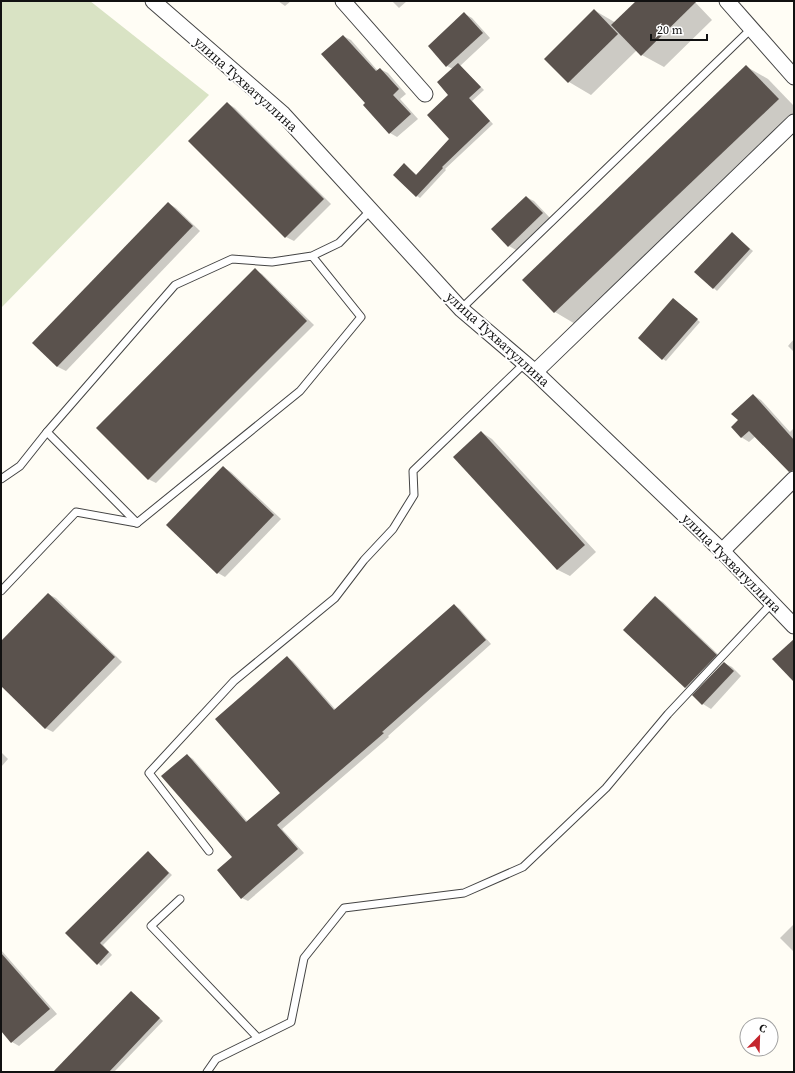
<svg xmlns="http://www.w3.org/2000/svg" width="795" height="1073" viewBox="0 0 795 1073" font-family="'Source Serif 4',serif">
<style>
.cemetery{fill:#d9e3c4}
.shadow{fill:#0003}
.building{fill:#5a524d}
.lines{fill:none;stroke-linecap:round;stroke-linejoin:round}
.service-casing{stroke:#444;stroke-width:9}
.minor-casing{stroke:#444;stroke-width:17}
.service{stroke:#fff;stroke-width:7}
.minor{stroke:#fff;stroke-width:15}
.labels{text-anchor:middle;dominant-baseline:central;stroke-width:4;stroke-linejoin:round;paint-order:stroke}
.street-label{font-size:14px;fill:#111;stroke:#fff}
</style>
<rect width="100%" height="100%" fill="#fffdf5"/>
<!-- cemetery -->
<polygon class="cemetery" points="1,1 90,1 209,95 1,308"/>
<!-- shadow -->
<g class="shadow">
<polygon points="278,1 291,1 285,6"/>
<polygon points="392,1 407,1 399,8"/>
<polygon points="638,1 694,1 712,20 664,67 642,55 637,50 591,95 569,82 545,59 594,10 616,23"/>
<polygon points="465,14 472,18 490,38 460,66 484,90 472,101 493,124 445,169 446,170 420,198 417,196 407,167 417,175 451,139 450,95 453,69 447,66 429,46"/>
<polygon points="343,36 351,40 378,71 380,69 388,73 406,94 400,99 418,119 397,137 390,133 366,103"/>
<polygon points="747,67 768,79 794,106 794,117 577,325 555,312 523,280"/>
<polygon points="227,103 235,108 331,204 294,241 286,237"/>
<polygon points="526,197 534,201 550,218 516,250 509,246"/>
<polygon points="168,203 176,208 200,231 66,371 58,367 34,343"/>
<polygon points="732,233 753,251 717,291 696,272"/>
<polygon points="255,270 262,274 314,325 156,483 148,479"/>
<polygon points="673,299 700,322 666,361 663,359"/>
<polygon points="794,339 794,352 788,346"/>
<polygon points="753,395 761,400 790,432 794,428 794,474 789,471 756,436 749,442 741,437 739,420"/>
<polygon points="481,432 492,439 596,552 570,576 558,570 454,457"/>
<polygon points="223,467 231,472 281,519 225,577 218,573"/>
<polygon points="48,594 56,598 122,662 53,732 45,728 1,685 1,642"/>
<polygon points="655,597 663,602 724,660 693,692 686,688 624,630"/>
<polygon points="454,605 460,609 491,644 388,736 389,737 282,829 304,853 248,901 242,898 233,858 187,755 193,759 248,822 281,793 287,657 293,661 336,710"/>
<polygon points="724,663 732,667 741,676 711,709 703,704 694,695"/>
<polygon points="1,752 8,759 1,767"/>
<polygon points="148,852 172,875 103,945 112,955 101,966 67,933"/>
<polygon points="794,924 794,952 780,938"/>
<polygon points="1,950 57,1014 19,1046 12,1042 1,1030"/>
<polygon points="131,992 163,1021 114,1072 54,1072"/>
</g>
<!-- building -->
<g class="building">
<polygon points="636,1 697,1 641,56 611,25"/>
<polygon points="594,9 618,34 568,83 544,59"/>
<polygon points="464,12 483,33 446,67 428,46"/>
<polygon points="343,35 376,71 380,68 399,89 393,95 411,114 389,134 363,105 365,103 321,54"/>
<polygon points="458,63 481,87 469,98 490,121 442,167 443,168 416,197 393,175 404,163 416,175 449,139 427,115 448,95 437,82"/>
<polygon points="746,65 779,99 554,313 522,280"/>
<polygon points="227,102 324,199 285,238 188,141"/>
<polygon points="526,196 543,213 508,247 491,229"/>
<polygon points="168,202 193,226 57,367 32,343"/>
<polygon points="732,232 750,249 713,289 694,272"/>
<polygon points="255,268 307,321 148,480 96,428"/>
<polygon points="673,298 698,319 662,360 638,338"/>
<polygon points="753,394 794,440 794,470 789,472 749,431 741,438 731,427 738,420 731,414"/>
<polygon points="481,431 585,545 557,570 453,457"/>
<polygon points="223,466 274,515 217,574 166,525"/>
<polygon points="48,593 115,657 45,729 1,686 1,641"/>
<polygon points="655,596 717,655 685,688 623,630"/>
<polygon points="454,604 486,640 382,732 384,733 277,825 298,849 241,899 217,870 232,857 161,776 187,754 246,822 280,793 215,719 287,656 334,710"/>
<polygon points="794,639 794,682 772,659"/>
<polygon points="724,662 734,671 702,705 692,695"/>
<polygon points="148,851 169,873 100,943 109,952 97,965 65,933"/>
<polygon points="1,953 50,1009 11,1043 1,1031"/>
<polygon points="131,991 160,1018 109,1072 53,1072"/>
</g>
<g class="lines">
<defs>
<g id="service">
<polyline points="312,256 361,317 300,391 137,523 47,432 175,285 232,259 272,262 312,256 339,243 371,210"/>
<polyline points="461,309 751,29"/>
<polyline points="1,479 20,466 47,432"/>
<polyline points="1,591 76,512 137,523"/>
<polyline points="209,851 149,773 234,681 335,598 364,560 393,529 414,495 413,471 525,363"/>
<polyline points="180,899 151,926 258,1038"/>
<polyline points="207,1072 216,1059 291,1022 304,958 344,908 464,893 523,867 606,788 668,714 772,603"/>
</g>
<g id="minor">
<polyline points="153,1 283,114 461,309 535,372 722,551 794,626"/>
<polyline points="343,1 425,94"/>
<polyline points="727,1 794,77"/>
<polyline points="535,372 794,122"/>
<polyline points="722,551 794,479"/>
</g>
</defs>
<!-- service casing -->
<use href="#service" class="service-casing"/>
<!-- minor casing -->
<use href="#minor" class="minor-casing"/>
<!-- service -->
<use href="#service" class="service"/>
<!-- minor -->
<use href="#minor" class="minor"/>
</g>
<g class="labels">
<!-- street labels -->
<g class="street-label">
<text transform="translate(246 84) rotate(42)">улица Тухватуллина</text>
<text transform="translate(498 339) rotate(42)">улица Тухватуллина</text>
<text transform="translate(732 563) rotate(45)">улица Тухватуллина</text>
</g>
</g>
<!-- border -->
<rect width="795" height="1073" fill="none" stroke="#111111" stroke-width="4"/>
<!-- north arrow -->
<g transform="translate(759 1037) rotate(23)"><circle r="19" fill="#ffffff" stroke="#a0a0a0"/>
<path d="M0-3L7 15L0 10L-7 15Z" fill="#c4262e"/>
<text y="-6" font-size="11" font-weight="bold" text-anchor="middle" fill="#111111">С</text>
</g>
<!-- scale -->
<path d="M651 34v6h56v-6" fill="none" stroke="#111111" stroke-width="2"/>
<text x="657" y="34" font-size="12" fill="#111111" stroke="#ffffff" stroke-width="3" paint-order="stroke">20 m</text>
</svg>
